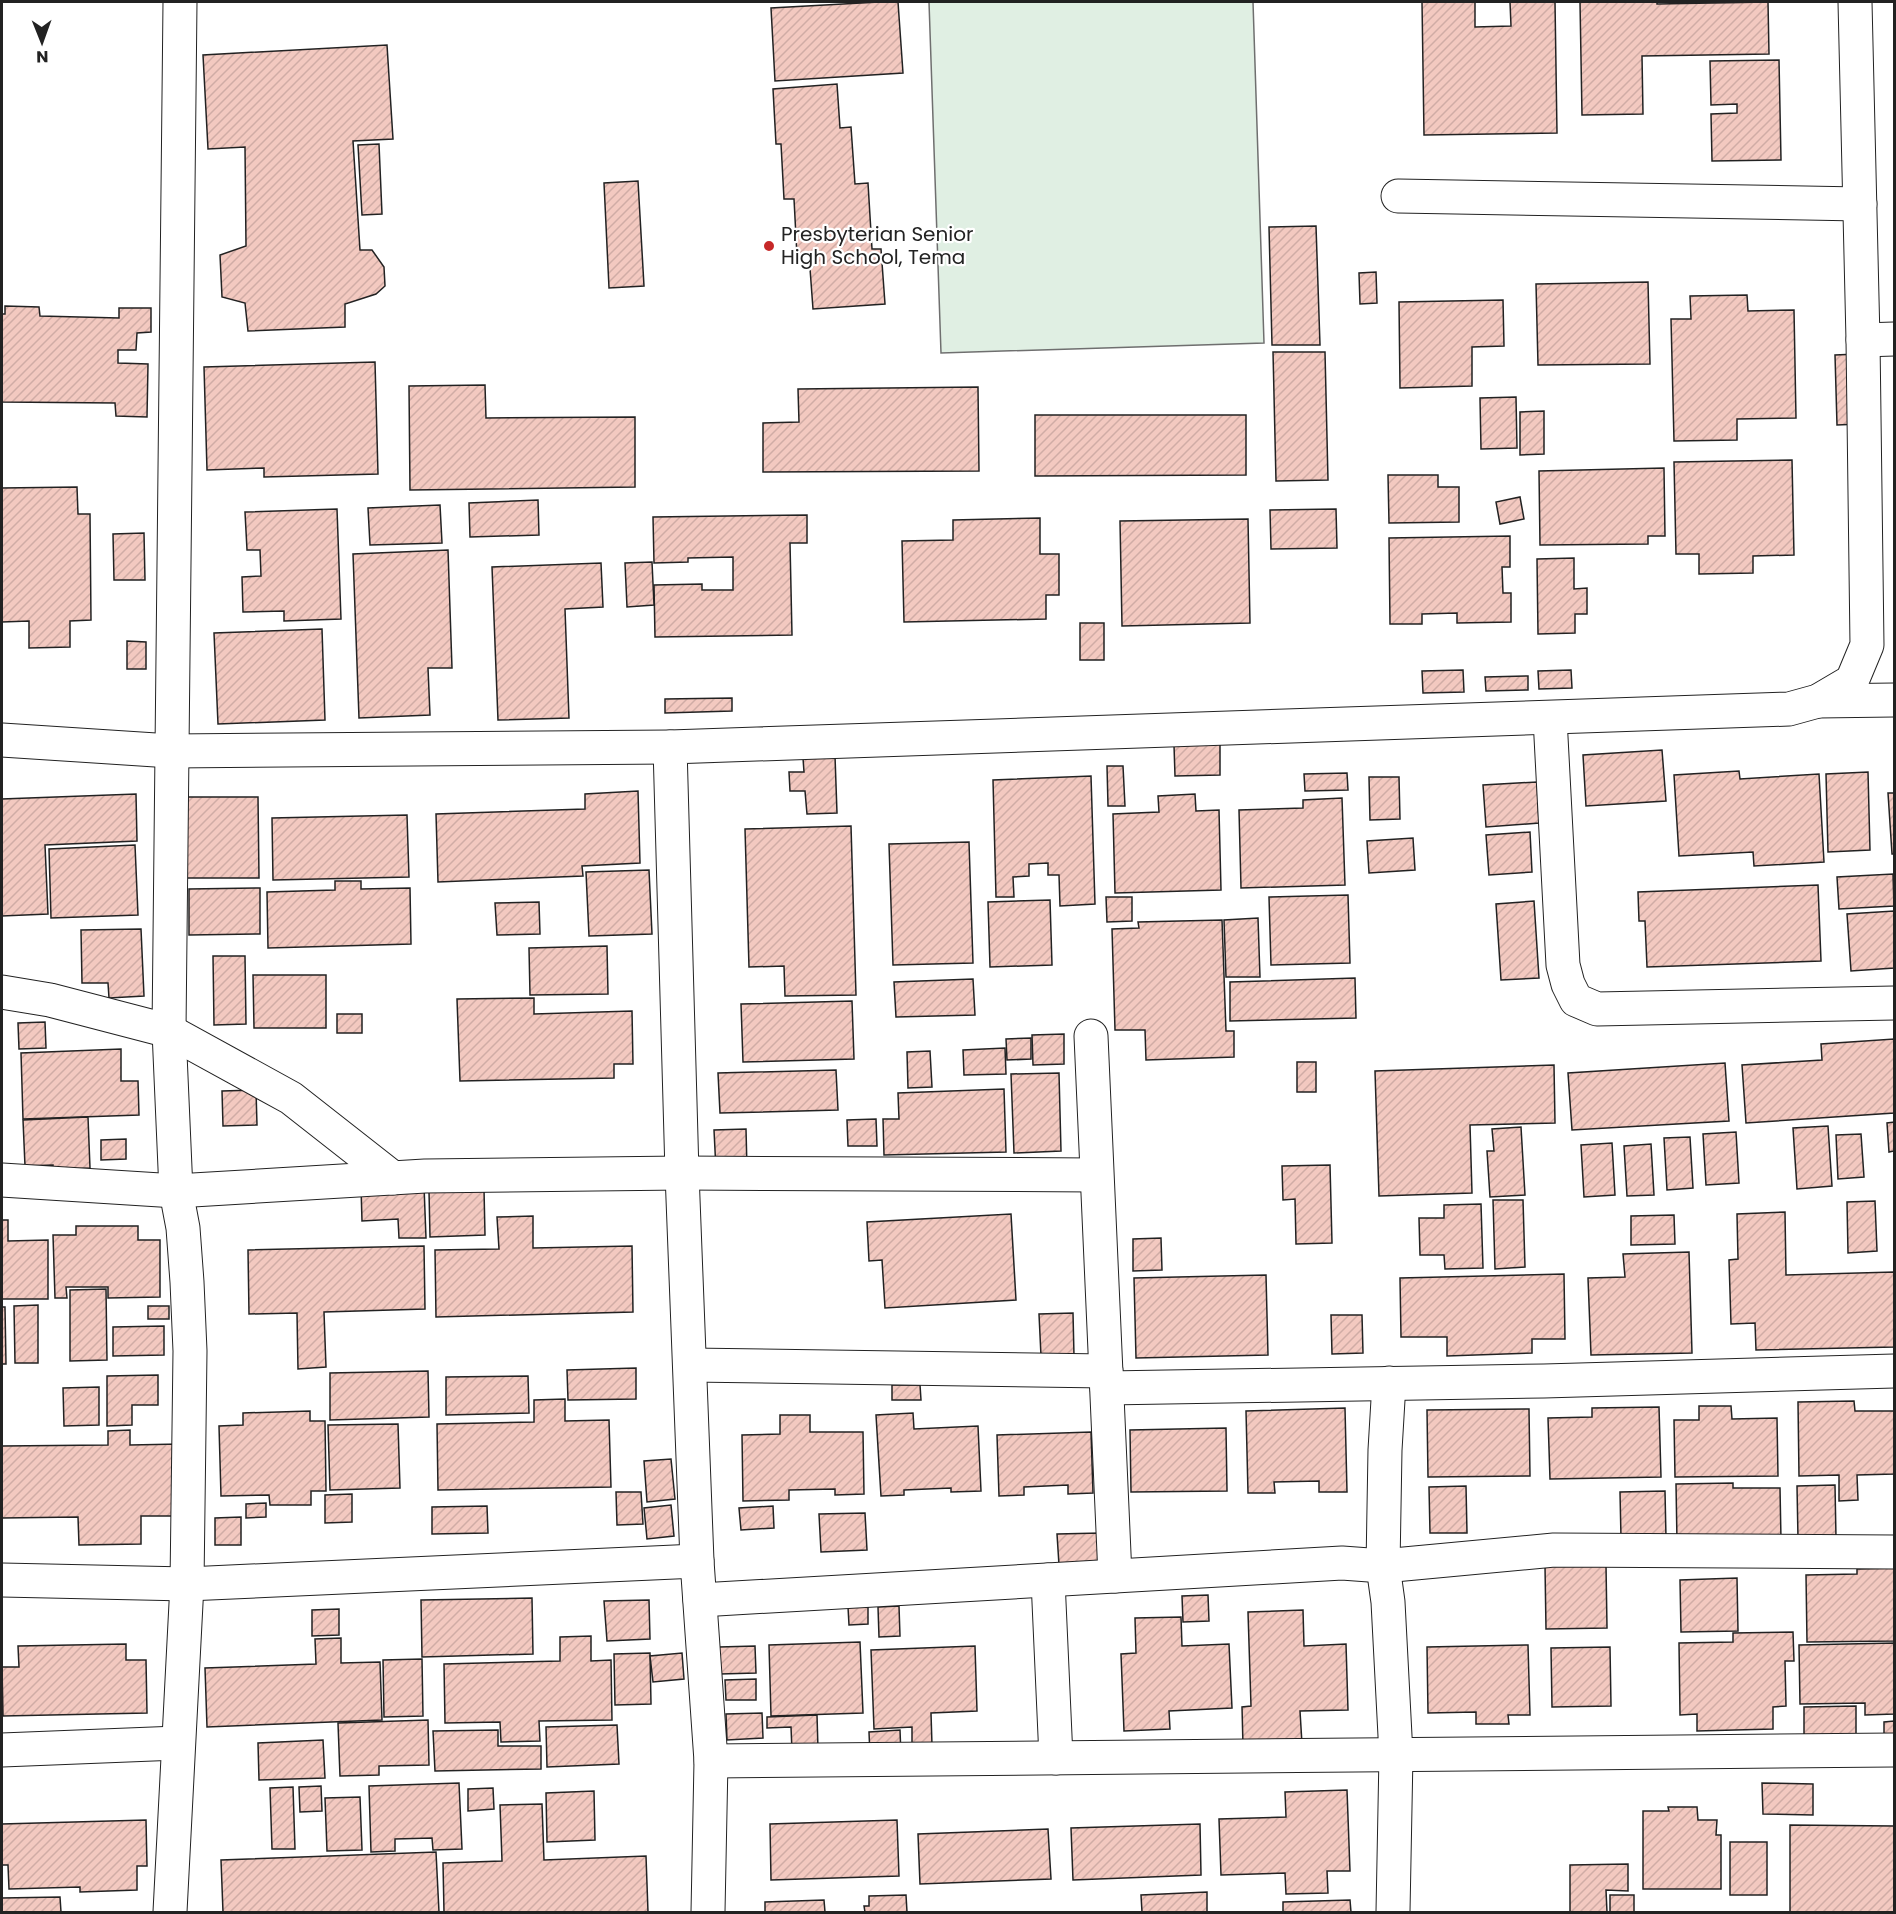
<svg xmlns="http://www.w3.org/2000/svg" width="1896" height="1914" viewBox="0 0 1896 1914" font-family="Poppins,sans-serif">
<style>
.pitch{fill:#e0efe3;stroke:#6f6f6f;stroke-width:1.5}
.building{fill:url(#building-hatch);stroke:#222;stroke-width:1.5}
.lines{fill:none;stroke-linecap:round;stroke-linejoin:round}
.minor-casing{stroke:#222;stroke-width:35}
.minor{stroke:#fff;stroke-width:33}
.poi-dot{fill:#c62828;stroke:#fff;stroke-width:2}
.labels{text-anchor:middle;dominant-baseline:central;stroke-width:4.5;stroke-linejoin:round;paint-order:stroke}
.poi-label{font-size:20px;fill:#222;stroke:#fff;text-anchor:start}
</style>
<defs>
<pattern id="building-hatch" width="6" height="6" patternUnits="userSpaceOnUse" patternTransform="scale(1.5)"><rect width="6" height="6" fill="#f3c9c0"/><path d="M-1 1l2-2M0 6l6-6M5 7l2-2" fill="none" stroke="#d0aca5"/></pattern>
</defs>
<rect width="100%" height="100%" fill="#fff"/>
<!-- pitch -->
<polygon class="pitch" points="929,2 1253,2 1264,343 941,353"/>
<!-- building -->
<g class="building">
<polygon points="879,2 898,2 903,73 775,81 771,8"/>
<polygon points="1422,2 1475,2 1475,27 1511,26 1510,2 1555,2 1557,133 1424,135"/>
<polygon points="1580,2 1657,2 1657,4 1768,2 1769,54 1642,56 1643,114 1582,115"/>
<polygon points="387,45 393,139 353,141 360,250 372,250 384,267 385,286 376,294 345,304 345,327 248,331 245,303 222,297 220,255 246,246 245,147 208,149 203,55"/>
<polygon points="1779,60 1781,160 1712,161 1711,114 1737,113 1737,104 1711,105 1710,61"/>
<polygon points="837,84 840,128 851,127 855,184 868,183 872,249 881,249 885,304 813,309 809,255 797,256 794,199 784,199 781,144 776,144 773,89"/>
<polygon points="379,144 382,214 362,215 358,145"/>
<polygon points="638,181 644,286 609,288 604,183"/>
<polygon points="1316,226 1320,345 1272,345 1269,227"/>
<polygon points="1376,272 1377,303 1360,304 1359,273"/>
<polygon points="1648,282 1650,364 1538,365 1536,284"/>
<polygon points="1747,295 1748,311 1794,310 1796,418 1737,419 1737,440 1674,441 1671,319 1691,319 1690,296"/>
<polygon points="1503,300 1504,346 1472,347 1472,386 1400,388 1399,302"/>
<polygon points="5,306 39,307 40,316 119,318 119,308 151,308 151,332 137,333 136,350 118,350 118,363 148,364 147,417 116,416 115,403 2,402 2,314 5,314"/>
<polygon points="1273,352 1325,352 1328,480 1276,481"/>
<polygon points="1858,354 1859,424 1837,425 1835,355"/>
<polygon points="375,362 378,474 264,477 264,468 207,470 204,367"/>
<polygon points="485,385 486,418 635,417 635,487 410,490 409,386"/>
<polygon points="978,387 979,471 763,472 763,423 799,422 798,389"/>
<polygon points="1516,397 1517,448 1481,449 1480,398"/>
<polygon points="1544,411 1544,454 1520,455 1520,412"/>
<polygon points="1035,415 1246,415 1246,475 1035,476"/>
<polygon points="1792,460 1794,555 1753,556 1753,573 1699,574 1699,554 1676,554 1674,462"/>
<polygon points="1664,468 1665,536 1648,536 1648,544 1540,545 1539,471"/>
<polygon points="1388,475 1438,475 1438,487 1459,487 1459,522 1389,523"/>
<polygon points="77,487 78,514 90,514 91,620 70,621 70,647 29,648 29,621 2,622 2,488"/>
<polygon points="1520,497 1524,519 1500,524 1496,502"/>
<polygon points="538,500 539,535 470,537 469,503"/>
<polygon points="440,505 442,543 370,545 368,508"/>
<polygon points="337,509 341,619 284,621 284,611 243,612 242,577 261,576 260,550 247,550 245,512"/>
<polygon points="1336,509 1337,548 1271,549 1270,510"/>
<polygon points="807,515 807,543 790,543 792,635 655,637 654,585 702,584 702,590 733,590 733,557 688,558 688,562 654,563 653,517"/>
<polygon points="1040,518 1040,554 1059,554 1059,595 1046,595 1046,619 904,622 902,541 953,540 953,520"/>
<polygon points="1248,519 1250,623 1122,626 1120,521"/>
<polygon points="144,533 145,580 114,580 113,534"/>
<polygon points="1510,536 1510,567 1502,567 1503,593 1511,593 1511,622 1457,623 1457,613 1422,614 1422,624 1390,624 1389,538"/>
<polygon points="448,550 452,668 428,668 430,715 359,718 353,554"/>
<polygon points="1574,558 1574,589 1587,588 1587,614 1575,614 1575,633 1538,634 1537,559"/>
<polygon points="652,562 654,605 627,607 625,563"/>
<polygon points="601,563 603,607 565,609 569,718 498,720 492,567"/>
<rect x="1080" y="623" width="24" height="37"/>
<polygon points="322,629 325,720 218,724 214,633"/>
<polygon points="127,641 146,642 146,669 127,669"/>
<polygon points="1463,670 1464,692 1423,693 1422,671"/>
<polygon points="1571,670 1572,688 1539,689 1538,671"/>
<polygon points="1528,676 1528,690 1486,691 1485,677"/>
<polygon points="732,698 732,711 665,713 665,699"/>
<polygon points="1220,743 1220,775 1175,776 1174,745"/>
<polygon points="1662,750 1666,801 1586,806 1583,755"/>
<polygon points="835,756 837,813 807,814 805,791 790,791 789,772 804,772 803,758"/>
<polygon points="1107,766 1123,766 1125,806 1108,806"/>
<polygon points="1739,771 1740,779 1819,774 1824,862 1754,866 1753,852 1679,856 1674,775"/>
<polygon points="1868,772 1870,850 1828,852 1826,774"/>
<polygon points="1347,773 1348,790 1305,791 1304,774"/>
<polygon points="1091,776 1095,904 1060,906 1059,875 1048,875 1048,863 1029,864 1029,876 1013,877 1014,897 996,897 993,780"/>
<polygon points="1369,777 1399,777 1400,819 1370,820"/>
<polygon points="1537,782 1539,823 1486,827 1483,785"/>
<polygon points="638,791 640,863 582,866 583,876 438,882 436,814 585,809 585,794"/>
<polygon points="1888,793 1894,793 1894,854 1892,854"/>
<polygon points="136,794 137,841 45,845 48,914 2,916 2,799"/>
<polygon points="1195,794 1196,811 1219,810 1221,890 1115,893 1113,814 1159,812 1158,796"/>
<polygon points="184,797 258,797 259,878 184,878"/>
<polygon points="1342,798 1345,885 1241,888 1239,810 1303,808 1303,800"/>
<polygon points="407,815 409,877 273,880 272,818"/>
<polygon points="851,826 856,995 785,996 784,966 749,967 745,829"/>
<polygon points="1530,832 1532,872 1489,875 1486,835"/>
<polygon points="1413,838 1415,870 1369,873 1367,841"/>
<polygon points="969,842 973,963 893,965 889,844"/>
<polygon points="135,845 138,915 51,918 49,849"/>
<polygon points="649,870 652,934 589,936 586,872"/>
<polygon points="1893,874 1894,906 1839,909 1837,877"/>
<polygon points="335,881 361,881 361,889 410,888 411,944 268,948 267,892 335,890"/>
<polygon points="1818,885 1821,961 1647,967 1645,921 1639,921 1638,892"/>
<polygon points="260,888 260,934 189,935 189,889"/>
<polygon points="1348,895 1350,963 1271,965 1269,897"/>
<polygon points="1106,897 1132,897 1132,921 1107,922"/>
<polygon points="1050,900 1052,965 990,967 988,902"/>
<polygon points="1534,901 1539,978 1501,980 1496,904"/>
<polygon points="539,902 540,934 497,935 495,903"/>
<polygon points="1894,911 1894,968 1851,971 1847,914"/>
<polygon points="1258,918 1260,977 1226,977 1224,920"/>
<polygon points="1222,920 1226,1031 1234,1031 1234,1057 1146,1060 1145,1030 1115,1030 1112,929 1139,928 1138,922"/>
<polygon points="141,929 144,996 109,998 108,983 82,983 81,930"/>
<polygon points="607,946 608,994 530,995 529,948"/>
<polygon points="213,956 245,956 246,1024 214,1025"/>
<polygon points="253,975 326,975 326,1028 254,1028"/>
<polygon points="1355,978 1356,1018 1230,1021 1230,982"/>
<polygon points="973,979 975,1015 896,1017 894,982"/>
<polygon points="534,998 534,1014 632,1011 633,1064 614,1064 614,1078 460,1081 457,999"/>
<polygon points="852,1001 854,1059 743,1062 741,1004"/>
<rect x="337" y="1014" width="25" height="19"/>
<polygon points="45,1022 46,1048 19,1049 18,1023"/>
<polygon points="1064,1034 1064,1064 1033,1065 1032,1035"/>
<polygon points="1031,1038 1031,1059 1007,1060 1006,1039"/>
<polygon points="1894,1039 1894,1113 1746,1123 1742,1065 1822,1060 1821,1044"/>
<polygon points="1005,1048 1006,1074 964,1075 963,1050"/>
<polygon points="121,1049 121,1081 138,1081 139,1115 23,1119 21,1053"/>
<polygon points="930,1051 932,1087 908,1088 907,1052"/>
<rect x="1297" y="1062" width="19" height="30"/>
<polygon points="1725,1063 1729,1121 1572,1130 1568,1073"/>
<polygon points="1554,1065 1555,1123 1470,1125 1472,1193 1379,1196 1375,1071"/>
<polygon points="836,1070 838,1110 720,1113 718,1073"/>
<polygon points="1059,1073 1061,1151 1014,1153 1011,1074"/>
<polygon points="1004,1089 1006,1152 884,1155 883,1119 899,1119 898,1093"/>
<polygon points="256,1090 257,1125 223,1126 222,1091"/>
<polygon points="88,1117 90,1168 53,1170 53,1165 25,1166 23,1120"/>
<polygon points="876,1119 877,1146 848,1146 847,1120"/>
<polygon points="1894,1122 1894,1151 1889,1152 1887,1123"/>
<polygon points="1828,1126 1832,1186 1797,1189 1793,1128"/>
<polygon points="1521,1127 1525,1195 1490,1197 1487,1151 1494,1151 1492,1129"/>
<polygon points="746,1129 747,1169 716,1170 714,1130"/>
<polygon points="1736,1132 1739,1183 1706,1185 1703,1134"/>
<polygon points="1861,1134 1864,1177 1838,1179 1836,1135"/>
<polygon points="1690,1137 1693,1188 1667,1190 1664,1138"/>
<polygon points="126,1139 126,1159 101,1160 101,1140"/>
<polygon points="1612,1143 1615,1195 1584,1197 1581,1145"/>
<polygon points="1651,1144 1654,1195 1627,1196 1624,1146"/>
<polygon points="1330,1165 1332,1243 1296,1244 1295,1199 1283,1200 1282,1166"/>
<polygon points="424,1186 426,1238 399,1238 398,1219 362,1221 361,1187"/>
<polygon points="484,1189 485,1235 430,1237 429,1191"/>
<polygon points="1493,1200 1523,1200 1525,1267 1495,1269"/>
<polygon points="1875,1201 1877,1251 1848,1253 1847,1202"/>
<polygon points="1481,1204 1483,1268 1445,1269 1444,1255 1420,1255 1419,1218 1444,1218 1444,1205"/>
<polygon points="1785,1212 1786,1275 1894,1272 1894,1347 1756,1350 1755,1323 1731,1324 1729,1260 1738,1259 1737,1214"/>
<polygon points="1011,1214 1016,1300 885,1308 882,1260 869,1261 867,1222"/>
<polygon points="1674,1215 1675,1244 1631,1245 1631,1216"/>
<polygon points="533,1216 533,1248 632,1246 633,1312 436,1317 435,1250 499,1249 497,1217"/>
<polygon points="2,1220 8,1220 8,1241 48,1240 48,1299 2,1299"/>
<polygon points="76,1226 138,1226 138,1240 160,1240 160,1297 108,1298 108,1287 66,1287 67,1298 55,1298 53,1235 76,1235"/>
<polygon points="1161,1238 1162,1270 1133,1271 1133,1239"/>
<polygon points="424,1246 425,1309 324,1312 326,1367 298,1369 297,1313 249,1314 248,1250"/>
<polygon points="1689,1252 1692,1353 1591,1355 1588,1278 1625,1277 1623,1254"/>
<polygon points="1564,1274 1565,1339 1532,1339 1532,1353 1447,1356 1447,1337 1401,1337 1400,1278"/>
<polygon points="1266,1275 1268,1355 1136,1358 1134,1278"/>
<polygon points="106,1289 107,1360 70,1361 70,1290"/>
<polygon points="38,1305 38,1363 15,1363 14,1306"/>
<rect x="148" y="1306" width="21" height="13"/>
<polygon points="2,1307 5,1307 6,1364 2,1364"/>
<polygon points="1073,1313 1074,1356 1041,1356 1039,1314"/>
<polygon points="1331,1315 1362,1315 1363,1353 1332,1354"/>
<polygon points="164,1326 164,1355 113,1356 113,1327"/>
<polygon points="636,1368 636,1399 568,1400 567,1370"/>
<polygon points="428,1371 429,1417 330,1420 330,1373"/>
<polygon points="158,1375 158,1405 132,1405 132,1425 107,1426 107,1376"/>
<polygon points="528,1376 529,1413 446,1415 446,1377"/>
<polygon points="892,1385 920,1385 921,1400 892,1400"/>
<polygon points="99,1387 99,1425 64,1426 63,1388"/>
<polygon points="565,1399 565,1421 609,1420 611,1487 438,1490 437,1424 534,1422 534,1400"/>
<polygon points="1854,1401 1855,1411 1894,1411 1894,1474 1857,1475 1858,1500 1839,1501 1839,1475 1799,1476 1798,1402"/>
<polygon points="1699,1406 1731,1406 1732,1419 1777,1418 1778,1476 1675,1477 1674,1420 1699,1420"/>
<polygon points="1659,1407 1661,1477 1550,1479 1548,1418 1592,1417 1592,1408"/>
<polygon points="1345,1408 1347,1492 1319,1492 1319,1481 1274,1482 1275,1493 1248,1493 1246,1411"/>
<polygon points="1529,1409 1530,1476 1428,1477 1427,1410"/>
<polygon points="310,1411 310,1421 325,1421 326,1491 311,1491 311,1505 270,1505 269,1495 221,1496 219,1426 243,1425 243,1413"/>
<polygon points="913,1413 914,1429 978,1426 981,1491 951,1492 951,1488 904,1490 904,1495 881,1496 876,1415"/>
<polygon points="780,1415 810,1415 810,1432 863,1432 864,1494 835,1495 835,1489 789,1490 789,1500 743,1501 742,1435 780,1434"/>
<polygon points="398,1424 400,1488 330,1490 328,1425"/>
<polygon points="1226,1428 1227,1491 1131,1492 1130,1430"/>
<polygon points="130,1430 130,1445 180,1444 181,1516 141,1516 141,1544 79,1545 78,1517 2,1518 2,1533 2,1446 108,1445 108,1431"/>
<polygon points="1091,1432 1093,1493 1068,1494 1068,1485 1024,1487 1024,1495 999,1496 997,1435"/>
<polygon points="671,1459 675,1499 647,1502 644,1461"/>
<polygon points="1733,1483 1733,1488 1780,1488 1781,1540 1677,1542 1676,1484"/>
<polygon points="1835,1485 1836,1538 1798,1539 1797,1486"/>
<polygon points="1466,1486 1467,1533 1430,1533 1429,1487"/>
<polygon points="1665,1491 1666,1538 1621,1538 1620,1492"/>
<polygon points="616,1492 641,1492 643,1524 617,1525"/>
<polygon points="352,1494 352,1522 325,1523 325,1495"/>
<polygon points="266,1503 266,1517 246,1518 246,1504"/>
<polygon points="671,1505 674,1536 647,1539 644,1508"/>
<polygon points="487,1506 488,1533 432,1534 432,1507"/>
<polygon points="773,1506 774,1528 741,1530 739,1508"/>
<polygon points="865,1513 867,1550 821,1552 819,1514"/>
<polygon points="241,1517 241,1545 215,1545 215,1518"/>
<polygon points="1101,1533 1103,1564 1059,1565 1057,1534"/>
<polygon points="1606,1565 1607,1628 1546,1629 1545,1566"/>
<polygon points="1894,1568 1894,1641 1807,1642 1806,1575 1857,1574 1857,1569"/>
<polygon points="1737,1578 1738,1631 1681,1632 1680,1580"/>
<polygon points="1208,1595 1209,1621 1183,1622 1182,1596"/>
<polygon points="532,1598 533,1654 422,1657 421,1600"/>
<polygon points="649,1600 650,1639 607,1641 604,1601"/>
<polygon points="868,1606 868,1624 849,1625 848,1607"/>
<polygon points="899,1606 900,1636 879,1637 878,1607"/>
<polygon points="339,1609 339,1635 312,1636 312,1610"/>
<polygon points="1303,1610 1304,1646 1346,1644 1348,1710 1300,1711 1302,1744 1243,1746 1242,1707 1251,1706 1248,1612"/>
<polygon points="1181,1617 1182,1646 1229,1644 1232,1708 1169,1711 1170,1729 1124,1731 1121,1654 1136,1653 1135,1618"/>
<polygon points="1793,1632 1794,1661 1785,1661 1786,1706 1773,1707 1773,1729 1697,1731 1697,1714 1680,1715 1679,1643 1733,1642 1733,1633"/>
<polygon points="591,1636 591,1661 611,1660 612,1720 539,1721 540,1741 501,1742 500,1722 445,1723 444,1664 560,1661 560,1637"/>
<polygon points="341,1638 341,1663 380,1662 382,1720 207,1727 205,1668 316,1664 315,1639"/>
<polygon points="860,1642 863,1713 771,1716 769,1645"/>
<polygon points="1894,1643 1894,1714 1865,1715 1865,1703 1800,1704 1799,1645"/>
<polygon points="126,1644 126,1660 146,1660 147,1713 3,1716 2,1667 19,1667 18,1646"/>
<polygon points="1528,1645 1530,1715 1508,1715 1509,1724 1476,1724 1476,1712 1428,1713 1427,1647"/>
<polygon points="755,1646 756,1673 720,1674 719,1647"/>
<polygon points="975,1646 977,1711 931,1713 932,1745 912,1745 912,1727 874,1729 871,1650"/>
<polygon points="1610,1647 1611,1706 1552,1707 1551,1648"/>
<polygon points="650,1653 651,1704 615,1705 614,1654"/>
<polygon points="682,1653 684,1679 653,1682 650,1656"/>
<polygon points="422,1659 423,1716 384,1717 383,1660"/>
<polygon points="756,1679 756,1700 726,1700 725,1680"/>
<polygon points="1856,1706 1856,1738 1804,1738 1804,1707"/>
<polygon points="762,1713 763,1738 727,1740 726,1714"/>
<polygon points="817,1715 818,1749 792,1751 791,1727 767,1728 767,1717"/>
<polygon points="428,1720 429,1765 379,1766 379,1775 340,1776 338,1723"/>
<polygon points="1894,1721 1894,1735 1884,1735 1884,1722"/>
<polygon points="617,1725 619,1764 547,1767 546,1727"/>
<polygon points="498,1730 498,1746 541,1746 541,1769 435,1771 433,1731"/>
<polygon points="900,1730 901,1756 870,1756 869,1732"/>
<polygon points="323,1740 325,1778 259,1780 258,1743"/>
<polygon points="459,1783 462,1849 433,1850 432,1838 395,1839 395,1851 371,1852 369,1786"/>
<polygon points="1762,1783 1813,1784 1813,1815 1763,1814"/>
<polygon points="321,1786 322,1811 300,1812 299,1787"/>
<polygon points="293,1787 295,1849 272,1849 270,1788"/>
<polygon points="493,1788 494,1809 468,1811 468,1789"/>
<polygon points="1347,1790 1350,1871 1327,1871 1328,1893 1286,1894 1285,1873 1221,1875 1219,1819 1286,1817 1285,1792"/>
<polygon points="594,1791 595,1840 547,1842 546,1793"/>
<polygon points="360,1797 362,1850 327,1851 325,1798"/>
<polygon points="542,1804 544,1860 646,1856 648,1912 444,1912 443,1863 502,1861 500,1805"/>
<polygon points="1668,1807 1697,1807 1698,1820 1717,1820 1716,1835 1721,1835 1721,1889 1643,1889 1643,1811 1669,1811"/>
<polygon points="146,1820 147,1866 137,1866 137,1890 80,1892 80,1887 9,1889 8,1865 2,1865 2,1824"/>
<polygon points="897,1820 899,1876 771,1880 770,1824"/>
<polygon points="1200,1824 1201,1875 1073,1880 1071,1828"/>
<polygon points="1790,1825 1894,1826 1894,1912 1790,1912"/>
<polygon points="1048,1829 1051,1879 920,1884 918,1834"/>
<rect x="1730" y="1842" width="37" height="53"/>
<polygon points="436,1852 439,1912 223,1912 221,1860"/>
<polygon points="1628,1864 1628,1891 1606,1890 1607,1912 1570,1912 1570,1865"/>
<polygon points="1207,1892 1207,1912 1142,1912 1141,1895"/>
<polygon points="906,1895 907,1912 865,1912 864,1906 869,1906 869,1896"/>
<rect x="1610" y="1895" width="24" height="17"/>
<polygon points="60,1897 61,1912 2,1912 2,1898"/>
<polygon points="824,1900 825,1912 765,1912 765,1902"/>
<polygon points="1350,1900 1351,1912 1283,1912 1283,1902"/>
</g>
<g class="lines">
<defs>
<g id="minor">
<polyline points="1398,196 1860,204"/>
<polyline points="1863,340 1894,339"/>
<polyline points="1818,701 1894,700"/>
<polyline points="1550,718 1563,965 1568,984 1576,1000 1597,1009 1894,1003"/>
<polyline points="2,740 171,751 670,747"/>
<polyline points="2,992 50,1000 169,1031 291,1098 393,1178"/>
<polyline points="1091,1036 1115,1576"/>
<polyline points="2,1180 176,1191 425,1176 682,1173 1096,1175"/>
<polyline points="690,1365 1106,1371"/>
<polyline points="1389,1383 1385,1450 1383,1566 1388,1602 1396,1755 1393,1912"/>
<polyline points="1107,1388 1544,1381 1894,1371"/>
<polyline points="2,1580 187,1584 697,1561"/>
<polyline points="1048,1580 1056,1758"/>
<polyline points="700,1600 1342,1563 1383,1566 1554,1550 1894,1552"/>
<polyline points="2,1750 178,1743"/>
<polyline points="711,1761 1894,1750"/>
<polyline points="170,1912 187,1584 190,1351 187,1282 183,1228 176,1191 169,1031 180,2"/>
<polyline points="708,1912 711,1761 697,1561 682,1173 670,747 1789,709 1818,701 1852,681 1867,645 1863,340 1855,2"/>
</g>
</defs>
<!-- minor casing -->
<use href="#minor" class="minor-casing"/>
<!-- minor -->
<use href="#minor" class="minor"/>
</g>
<!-- markers -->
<circle class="poi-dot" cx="769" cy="246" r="6"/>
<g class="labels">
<!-- poi labels -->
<g class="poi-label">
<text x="781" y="234">Presbyterian Senior<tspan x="781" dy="23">High School, Tema</tspan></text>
</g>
</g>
<!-- border -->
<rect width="1896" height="1914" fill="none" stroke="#222222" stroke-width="6"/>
<!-- north arrow -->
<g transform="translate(42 42) rotate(179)" stroke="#ffffff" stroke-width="4.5" paint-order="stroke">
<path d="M0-4.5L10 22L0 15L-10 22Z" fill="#222222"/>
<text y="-9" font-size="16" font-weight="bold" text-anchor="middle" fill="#222222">N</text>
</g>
</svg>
